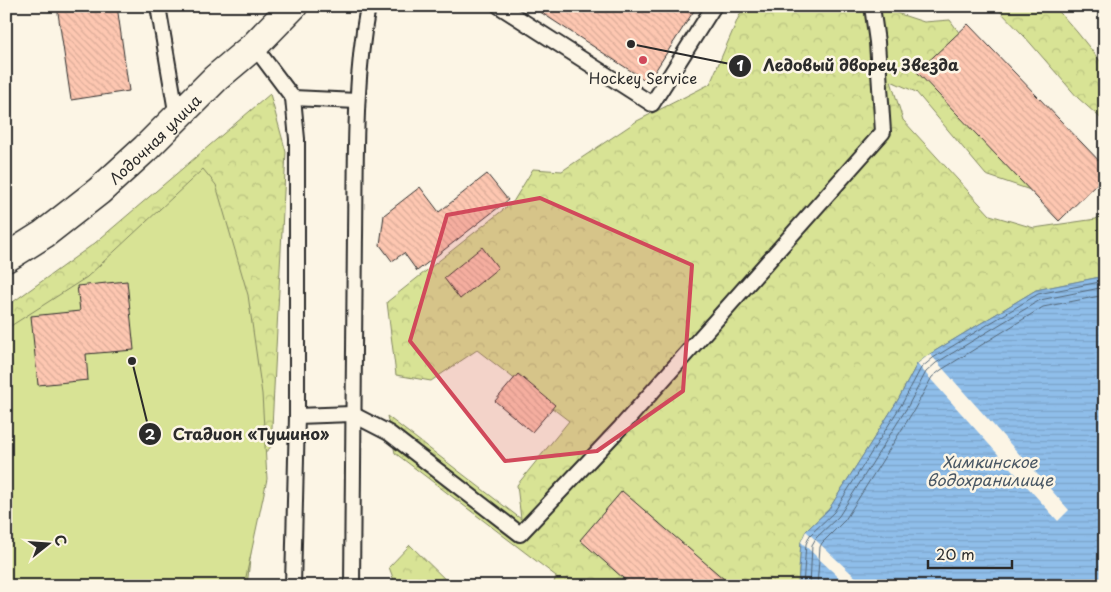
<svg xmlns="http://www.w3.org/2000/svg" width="1111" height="592" viewBox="0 0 1111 592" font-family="'Playpen Sans',sans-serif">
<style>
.forest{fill:url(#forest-crowns);stroke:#828760}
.pitch{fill:#d8e395;stroke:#828760}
.water{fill:url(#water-rules);stroke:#67839e}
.pier{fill:#fcf5e5}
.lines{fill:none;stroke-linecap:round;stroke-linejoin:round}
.shore{stroke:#536677;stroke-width:1}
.building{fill:url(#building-back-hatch);stroke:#2b2b2b}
.lane-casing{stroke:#2b2b2b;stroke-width:18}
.secondary-casing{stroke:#2b2b2b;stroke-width:31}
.lane{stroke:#fcf5e5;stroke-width:14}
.secondary{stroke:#fcf5e5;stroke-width:28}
.marked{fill:#d1495b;fill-opacity:0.2;stroke:#d1495b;stroke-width:4;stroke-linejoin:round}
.poi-dot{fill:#d1495b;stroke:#fcf5e5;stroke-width:2}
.labels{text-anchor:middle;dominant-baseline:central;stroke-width:5;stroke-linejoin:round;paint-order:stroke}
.poi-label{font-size:15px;fill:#2b2b2b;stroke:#fcf5e5}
.street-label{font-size:15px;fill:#2b2b2b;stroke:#fcf5e5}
.water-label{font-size:16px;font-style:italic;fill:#495764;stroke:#fcf5e5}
.leader{fill:none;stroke:#2b2b2b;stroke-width:2}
.callout-dot{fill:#2b2b2b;stroke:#fcf5e5;stroke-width:2}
.mark-label{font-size:15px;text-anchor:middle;font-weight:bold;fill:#fff}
.callout-label{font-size:16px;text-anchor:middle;font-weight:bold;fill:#2b2b2b;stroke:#fcf5e5;stroke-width:5;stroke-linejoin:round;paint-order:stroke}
</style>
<defs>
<pattern id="forest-crowns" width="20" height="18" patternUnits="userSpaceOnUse" patternTransform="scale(1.25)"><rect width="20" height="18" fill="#d8e395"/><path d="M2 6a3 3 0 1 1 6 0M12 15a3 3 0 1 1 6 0" fill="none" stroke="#bac381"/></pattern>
<pattern id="water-rules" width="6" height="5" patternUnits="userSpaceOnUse" patternTransform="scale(1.25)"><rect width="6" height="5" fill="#8fbeea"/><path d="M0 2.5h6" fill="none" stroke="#7ca3c9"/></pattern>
<pattern id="building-back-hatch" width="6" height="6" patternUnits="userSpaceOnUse" patternTransform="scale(1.25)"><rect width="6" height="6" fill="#fec7b1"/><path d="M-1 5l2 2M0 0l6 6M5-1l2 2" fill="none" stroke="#daab98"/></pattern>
</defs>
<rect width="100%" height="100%" fill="#fcf5e5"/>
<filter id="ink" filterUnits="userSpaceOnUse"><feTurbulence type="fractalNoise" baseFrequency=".02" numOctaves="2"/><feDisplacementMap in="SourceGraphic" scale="10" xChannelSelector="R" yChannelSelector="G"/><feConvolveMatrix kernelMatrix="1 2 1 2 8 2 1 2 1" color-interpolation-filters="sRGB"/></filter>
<g filter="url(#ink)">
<!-- forest -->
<g class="forest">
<polygon points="747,6 875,6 924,22 950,20 963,38 1048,196 986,175 916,92 891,81 903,120 990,215 1034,228 1096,219 1105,211 1105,276 1036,290 930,354 917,364 898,400 829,509 806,531 801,542 798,586 553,586 556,576 395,453 387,416 521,519 517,485 569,421 477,350 431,381 396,375 387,302 513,202 533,169 562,171 637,121 710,84 739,16"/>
<polygon points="995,6 1054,6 1077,32 1105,67 1105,122 1078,98 1025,37"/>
<polygon points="270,94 286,152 271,447 262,455 247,586 6,586 6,307 95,243"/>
<polygon points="410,545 452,586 396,586 389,567"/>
</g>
<!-- pitch -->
<polygon class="pitch" points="203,169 216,185 248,295 262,394 267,479 244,586 6,586 6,329 87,277"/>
<!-- water -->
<polygon class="water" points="1105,276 1105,586 798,586 801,542 806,531 829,509 898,400 917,364 930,354 1036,290"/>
<!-- pier -->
<g class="pier">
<polygon points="930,354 1069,510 1058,521 917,364"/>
<polygon points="806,531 865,586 848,586 801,542"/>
</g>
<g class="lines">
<!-- shore -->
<g class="shore">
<polyline points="803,586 806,544 810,535 834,512 903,402 921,368 933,358 1038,294 1105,281"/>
<polyline points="810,586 812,545 816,538 839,516 908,406 926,372 936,363 1040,300 1105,287"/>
<polyline points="817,586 820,547 822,543 845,520 914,410 932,377 941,370 1043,307 1105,295"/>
</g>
</g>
<!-- building -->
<g class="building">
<polygon points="57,6 117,6 129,91 71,100"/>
<polygon points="531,6 697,6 648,82"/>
<polygon points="968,24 1105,167 1105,176 1059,221 917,72"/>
<polygon points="487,174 508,200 417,271 404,253 392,261 380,245 384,215 420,187 439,212"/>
<polygon points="482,247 498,268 460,299 444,278"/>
<polygon points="127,281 134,350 86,354 88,380 38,385 31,316 80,311 77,286"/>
<polygon points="518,374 555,405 532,432 495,401"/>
<polygon points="622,491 732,586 632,586 580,540"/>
</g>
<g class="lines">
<defs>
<g id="lane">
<polyline points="158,6 177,117"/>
<polyline points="499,6 652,104 714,6"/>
<polyline points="254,46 293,98 297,139 297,416 293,586"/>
<polyline points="293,98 357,101"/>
<polyline points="297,416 352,414 389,433 520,534 621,427 883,132 877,42 872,6"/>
<path d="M 352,586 C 352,469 353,353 355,237 C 356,160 354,82 368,6"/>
</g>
<g id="secondary">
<path id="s1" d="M 6,258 L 44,234 L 99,191 L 146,148 L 216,78 L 254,46 L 293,6"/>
</g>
</defs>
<!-- lane casing -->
<use href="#lane" class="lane-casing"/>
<!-- secondary casing -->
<use href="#secondary" class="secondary-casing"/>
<!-- lane -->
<use href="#lane" class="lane"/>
<!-- secondary -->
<use href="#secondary" class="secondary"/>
</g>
</g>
<!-- marked area -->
<path class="marked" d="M 540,198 L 692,265 L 683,391 L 597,451 L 505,461 L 410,341 L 447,215 Z"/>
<!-- markers -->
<circle class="poi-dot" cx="643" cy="60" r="5"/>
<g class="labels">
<!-- poi labels -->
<g class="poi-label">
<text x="643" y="77">Hockey Service</text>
</g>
<!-- street labels -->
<g class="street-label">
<text stroke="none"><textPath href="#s1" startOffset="191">Лодочная улица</textPath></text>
</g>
<!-- water labels -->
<g class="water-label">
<text x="990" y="461">Химкинское<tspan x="990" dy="18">водохранилище</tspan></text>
</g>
</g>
<!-- callouts -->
<path class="leader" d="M631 44L740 66M132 361L150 434"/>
<g class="callout-dot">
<circle cx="631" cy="44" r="5"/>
<circle cx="132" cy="361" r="5"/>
<circle cx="740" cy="66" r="12"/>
<circle cx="150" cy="434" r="12"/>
</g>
<g class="mark-label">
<text x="740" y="71">1</text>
<text x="150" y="440">2</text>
</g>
<g class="callout-label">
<text x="861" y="71">Ледовый дворец Звезда</text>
<text x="251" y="440">Стадион «Тушино»</text>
</g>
<!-- margin -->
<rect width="1111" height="592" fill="none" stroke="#fcf5e5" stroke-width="25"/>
<rect x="12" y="12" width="1086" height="567" fill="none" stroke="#2b2b2b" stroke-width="2" filter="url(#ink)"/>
<!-- north arrow -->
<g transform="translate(48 544) rotate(73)" stroke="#fcf5e5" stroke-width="4" paint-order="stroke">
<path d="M0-4L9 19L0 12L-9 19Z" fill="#2b2b2b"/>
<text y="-8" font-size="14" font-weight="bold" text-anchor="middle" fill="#2b2b2b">С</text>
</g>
<!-- scale -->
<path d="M928 560v8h84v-8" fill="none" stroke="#2b2b2b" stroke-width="2.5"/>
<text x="936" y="560" font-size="15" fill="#2b2b2b" stroke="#fcf5e5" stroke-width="4" paint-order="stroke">20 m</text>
</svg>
